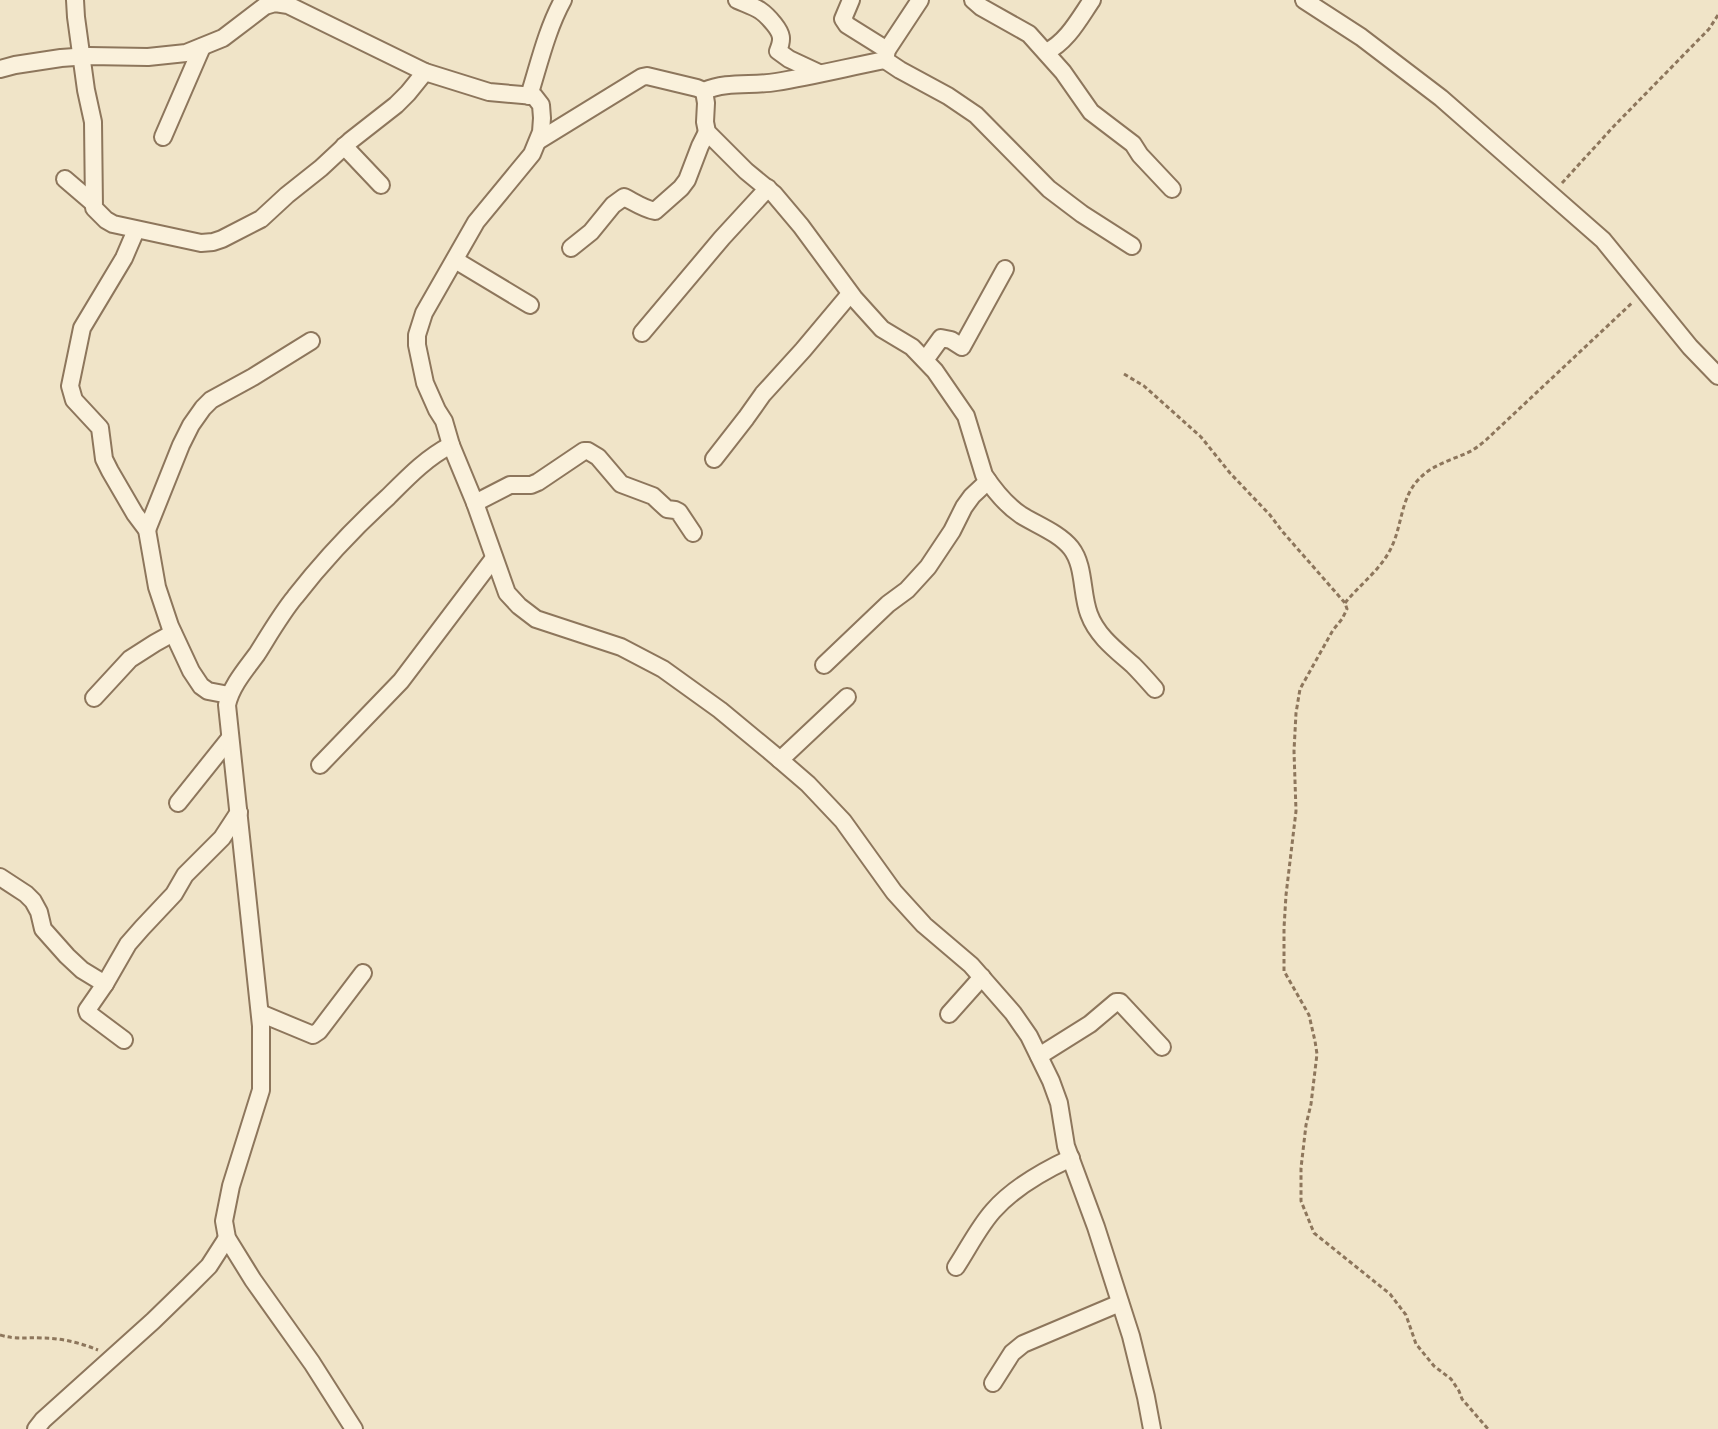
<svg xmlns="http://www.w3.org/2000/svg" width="1718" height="1429" viewBox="0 0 1718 1429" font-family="'Noto Serif',serif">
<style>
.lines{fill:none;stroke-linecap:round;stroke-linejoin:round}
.minor-casing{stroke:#8d765c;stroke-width:20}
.path{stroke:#8d765c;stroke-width:3;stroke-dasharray:4.5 3;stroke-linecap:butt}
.minor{stroke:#faf1dc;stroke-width:16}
</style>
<rect width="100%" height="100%" fill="#f0e4c8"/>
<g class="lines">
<defs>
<g id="minor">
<polyline points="75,0 76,17 86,90 93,122 94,208 106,220 113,224 201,243 213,242 222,239 261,219 287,195 321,168 350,141 396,105 408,93 425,72"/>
<path d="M 737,0 C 756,8 761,8 774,24 C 782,34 783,39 778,51 L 789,59 L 819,73"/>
<polyline points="851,0 843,19 847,25 887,50"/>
<polyline points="920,0 887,50 885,60 900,70 948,96 976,115 1049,189 1082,214 1132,246"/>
<polyline points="973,0 981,7 1029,34 1063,72 1091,112 1133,144 1140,155 1172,189"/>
<polyline points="1304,0 1361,37 1441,98 1603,240 1690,347 1718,376"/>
<path d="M 1046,52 C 1067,42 1079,19 1092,0"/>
<polyline points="0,69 15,65 61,58 89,56 148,57 186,53 223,38 265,6 275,3 288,5 425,72 489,92 534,96 541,105 542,118 541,132 532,154 476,222 424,313 417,335 417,345 425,383 437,410 444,421 451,445 475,503 507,593 519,606 536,619 621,647 663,669 720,710 772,753 808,784 843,821 894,892 924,925 971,965 1013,1013 1029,1036 1051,1081 1059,1103 1066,1146 1096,1227 1131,1336 1146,1397 1152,1429"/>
<path d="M 704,91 C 727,81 752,86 776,82 C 813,76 849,67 885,60"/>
<path d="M 529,96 C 539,64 547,29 563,0"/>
<polyline points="163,137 202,47"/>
<path d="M 538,141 L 642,77 L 647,76 L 697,88 L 704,91 L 706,103 L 705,122 L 707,132 L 746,171 L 774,194 L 801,226 L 854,298 L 882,329 L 912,347 L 935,371 L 966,416 L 984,475 C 994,490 1006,505 1021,515 C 1037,525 1059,533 1071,548 C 1085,566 1081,593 1089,614 C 1097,636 1116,650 1133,665 C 1141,673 1148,681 1155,689"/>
<polyline points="344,146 381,185"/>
<polyline points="65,179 93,203"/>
<polyline points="136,230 124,258 82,328 70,386 74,400 100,428 104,459 110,471 135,514 147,530 157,587 170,626 191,671 201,686 208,691 229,695"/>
<path d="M 571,248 L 591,232 L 613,205 L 624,197 C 634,202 644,209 655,211 L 681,188 L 687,180 L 700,146 L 707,132"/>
<polyline points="455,260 530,305"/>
<polyline points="642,333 722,238 768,188"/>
<polyline points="925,360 941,338 951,340 962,347 1005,269"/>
<polyline points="714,459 746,418 763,394 803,350 850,294"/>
<polyline points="475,503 510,485 531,485 538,482 584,451 588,451 598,457 621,484 653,496 667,509 675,510 679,512 693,533"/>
<polyline points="147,530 181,445 191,425 203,408 211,400 253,377 311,341"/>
<polyline points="824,665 888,604 907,590 928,567 952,531 964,507 972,496 988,481"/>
<polyline points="94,698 130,659 155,643 173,633"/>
<polyline points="780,760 847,697"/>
<polyline points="320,765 401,681 494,558"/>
<polyline points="178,803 230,738"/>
<polyline points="0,877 26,894 33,901 39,912 43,929 67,956 82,970 105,984 128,944 142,928 174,894 185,875 222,838 239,812"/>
<polyline points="105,984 87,1010 88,1013 124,1040"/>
<polyline points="260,1013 313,1035 319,1031 363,973"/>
<polyline points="949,1014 982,977"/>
<polyline points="1039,1056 1090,1024 1116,1002 1120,1002 1162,1047"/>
<path d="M 956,1267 C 968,1249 978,1228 993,1211 C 1013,1188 1043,1171 1071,1158"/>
<polyline points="993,1383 1012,1353 1023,1344 1120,1303"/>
<polyline points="36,1429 43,1420 153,1321 189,1286 209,1266 227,1238"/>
<path d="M 354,1429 L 312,1363 L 253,1280 L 227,1238 L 224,1221 L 231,1186 L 261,1090 L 261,1026 L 227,705 C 231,686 246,669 257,654 C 269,635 281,614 295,597 C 323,561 354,528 388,497 C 408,477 426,458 451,445"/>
</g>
</defs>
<!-- minor casing -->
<use href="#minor" class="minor-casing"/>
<!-- path -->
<g class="path">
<polyline points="1562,183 1614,126 1709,29 1718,15"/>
<polyline points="1124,374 1144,386 1201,437 1230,473 1270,515 1282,531 1345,603 1347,609 1342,619 1333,630 1300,689 1296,713 1294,751 1296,811 1286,895 1284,928 1284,971 1309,1015 1315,1041 1317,1054 1311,1104 1306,1125 1301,1168 1301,1201 1314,1233 1390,1294 1406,1315 1416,1344 1434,1366 1451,1379 1459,1391 1462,1399 1488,1429"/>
<path d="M 1345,603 C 1360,584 1382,569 1392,546 C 1402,525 1401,497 1419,479 C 1432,465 1451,460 1467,453 C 1474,450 1480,445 1486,440 L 1633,302"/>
<path d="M 0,1335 C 17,1340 25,1337 42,1338 C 61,1338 81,1343 98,1350"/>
</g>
<!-- minor -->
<use href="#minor" class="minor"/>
</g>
</svg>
